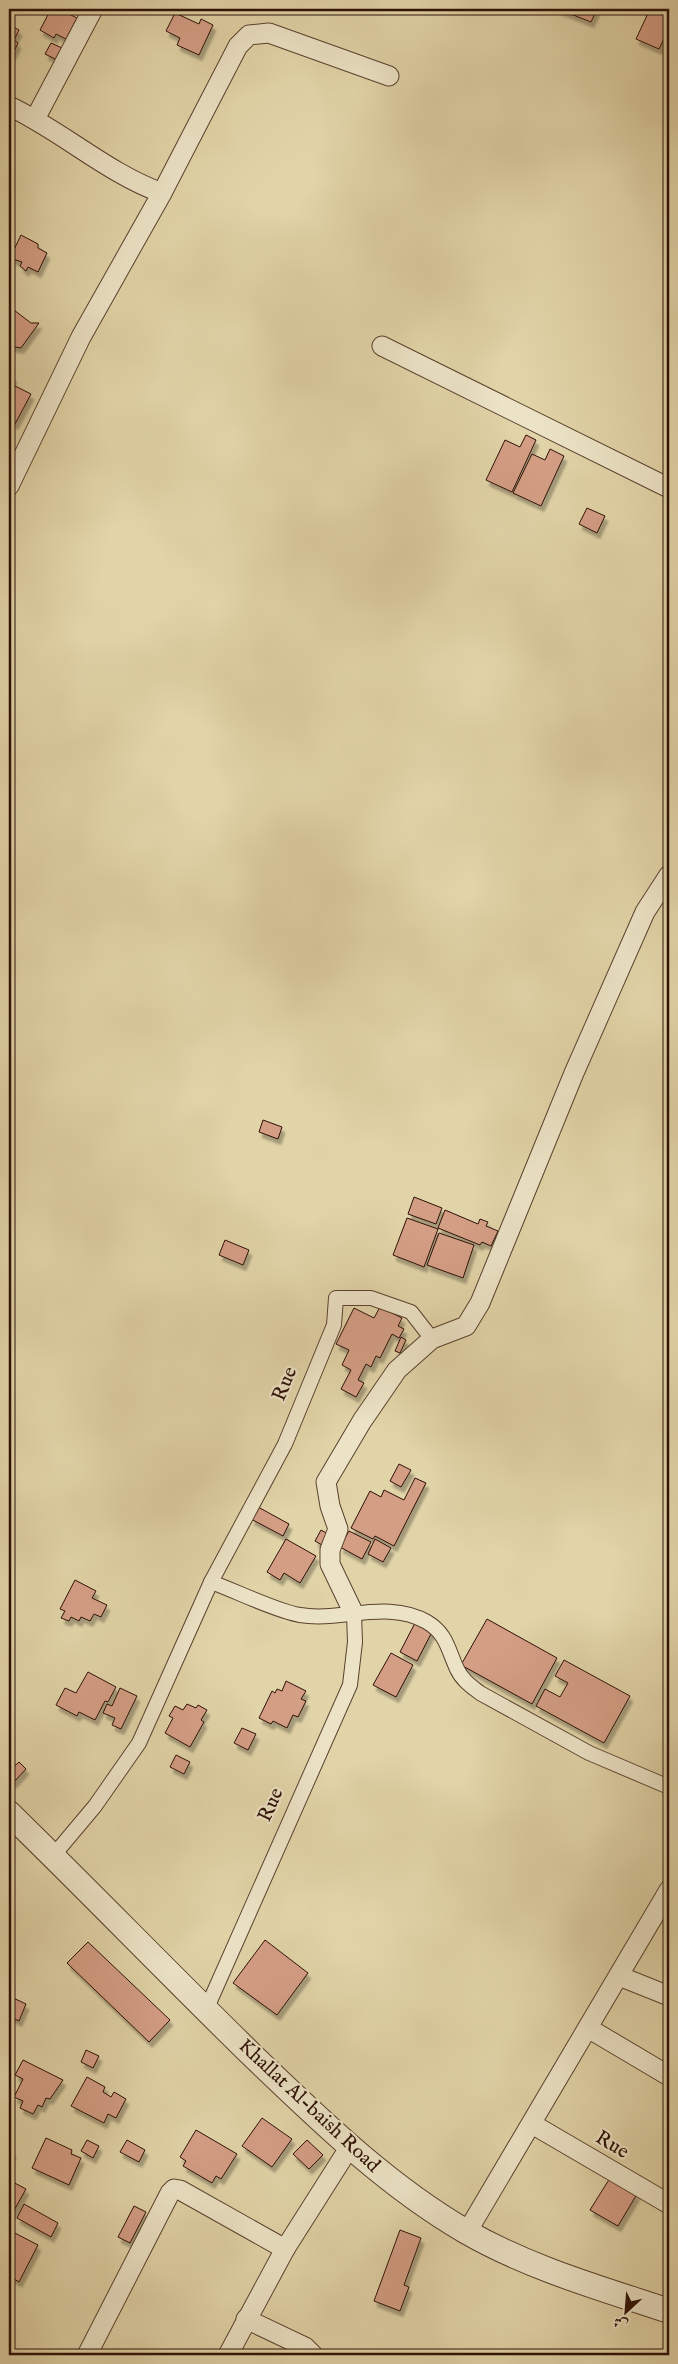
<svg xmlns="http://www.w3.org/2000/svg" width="678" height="2364" viewBox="0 0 678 2364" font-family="'IM FELL English',Amiri,serif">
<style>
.building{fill:#d49e85;stroke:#2d1006;filter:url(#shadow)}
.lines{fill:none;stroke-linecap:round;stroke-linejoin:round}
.pedestrian-casing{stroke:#5a412e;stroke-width:16}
.minor-casing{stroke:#5a412e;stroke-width:21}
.tertiary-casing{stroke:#5a412e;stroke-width:26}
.pedestrian{stroke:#ece3c6;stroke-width:14}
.minor{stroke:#ece3c6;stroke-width:19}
.tertiary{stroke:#ece3c6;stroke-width:24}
.labels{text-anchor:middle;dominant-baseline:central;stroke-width:4.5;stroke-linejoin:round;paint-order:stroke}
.street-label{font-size:20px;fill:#2d1006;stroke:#ece3c6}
</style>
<defs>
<filter id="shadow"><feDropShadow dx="3" dy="5.5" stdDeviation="1" flood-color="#0004"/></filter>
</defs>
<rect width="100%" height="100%" fill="#e1d4a8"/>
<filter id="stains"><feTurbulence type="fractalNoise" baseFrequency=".004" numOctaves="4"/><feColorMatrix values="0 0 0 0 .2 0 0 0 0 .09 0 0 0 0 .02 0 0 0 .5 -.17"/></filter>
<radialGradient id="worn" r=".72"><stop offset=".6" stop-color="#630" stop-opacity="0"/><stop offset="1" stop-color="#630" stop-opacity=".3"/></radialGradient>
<!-- building -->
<g class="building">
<polygon points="51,9 59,9 77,18 66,39 56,34 54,38 40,30"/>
<polygon points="558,9 597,9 591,22"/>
<polygon points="650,9 669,9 669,28 659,49 636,39"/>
<polygon points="175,13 199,24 201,19 213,25 199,55 177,45 180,38 166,31"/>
<polygon points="9,25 19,30 14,40 18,43 9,61"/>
<polygon points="51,43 62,48 57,60 45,54"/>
<polygon points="21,235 38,244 38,248 47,253 38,272 28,267 26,271 20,266 22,262 10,258"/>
<polygon points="10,307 31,323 39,323 21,348 9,346"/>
<polygon points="9,374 14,377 11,384 31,394 15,424 9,421"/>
<polygon points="526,435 536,440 512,492 486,480 505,440 520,447"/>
<polygon points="550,449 564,456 541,506 513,493 532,454 545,460"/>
<polygon points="587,508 605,516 597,533 579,524"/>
<polygon points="263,1120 282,1127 278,1139 259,1132"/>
<polygon points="414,1197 442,1208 436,1224 408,1214"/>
<polygon points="445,1210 478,1224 480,1219 488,1222 486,1226 498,1231 491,1246 482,1242 480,1245 438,1228"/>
<polygon points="407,1218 438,1229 424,1267 393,1255"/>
<polygon points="439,1233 474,1245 463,1278 427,1265"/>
<polygon points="225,1240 249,1250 243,1265 219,1255"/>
<polygon points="380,1307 402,1318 398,1326 404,1329 399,1338 392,1334 380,1358 376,1356 371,1367 366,1364 358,1380 364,1383 356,1397 341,1389 351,1370 342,1365 349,1350 336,1344 354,1308 374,1318"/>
<polygon points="401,1337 406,1340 400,1353 395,1351"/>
<polygon points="399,1464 411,1470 401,1487 390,1481"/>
<polygon points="415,1478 426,1483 394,1546 375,1536 373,1539 351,1528 370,1491 381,1497 384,1490 404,1500"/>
<polygon points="258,1507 289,1524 283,1536 251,1519"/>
<polygon points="321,1530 328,1534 322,1545 315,1541"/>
<polygon points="349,1531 371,1542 362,1559 340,1547"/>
<polygon points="286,1539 316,1556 300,1583 284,1573 280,1580 267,1572"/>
<polygon points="375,1539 391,1548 383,1562 368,1554"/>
<polygon points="75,1580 96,1591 92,1598 107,1605 101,1617 94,1614 90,1621 81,1617 79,1621 71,1617 69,1621 61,1618 65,1611 60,1609"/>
<polygon points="487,1619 557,1658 532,1704 461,1665"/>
<polygon points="415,1623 432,1632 417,1661 400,1652"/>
<polygon points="391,1653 413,1665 396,1697 373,1685"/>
<polygon points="564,1660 630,1696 604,1743 536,1706 545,1689 560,1697 568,1683 555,1676"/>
<polygon points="88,1672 116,1687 108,1702 105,1701 95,1720 79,1712 77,1716 56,1705 65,1688 76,1693"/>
<polygon points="286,1681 306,1691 301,1699 306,1701 298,1717 293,1715 287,1728 273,1721 271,1724 259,1718 272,1691 275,1693 277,1689 282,1691"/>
<polygon points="120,1688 137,1696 121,1729 112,1725 115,1718 103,1713 107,1704 112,1706"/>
<polygon points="187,1704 196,1708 198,1705 207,1710 201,1720 204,1722 190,1747 165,1733 173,1718 169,1716 175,1706 183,1710"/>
<polygon points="242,1728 256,1734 248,1750 234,1743"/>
<polygon points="176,1755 190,1762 184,1774 170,1767"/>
<polygon points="19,1762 26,1769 13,1783 9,1778 9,1771"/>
<polygon points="265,1940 308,1973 277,2015 233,1983"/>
<polygon points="88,1942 170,2020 149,2042 67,1963"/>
<polygon points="9,1996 26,2004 19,2021 9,2016"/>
<polygon points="86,2050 99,2056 93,2068 81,2062"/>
<polygon points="23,2060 63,2080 50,2099 46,2098 42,2107 38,2105 33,2114 20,2108 23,2101 14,2097 23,2079 15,2075"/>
<polygon points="87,2077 105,2087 103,2092 111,2097 114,2092 126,2099 116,2118 108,2114 104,2123 71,2106"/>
<polygon points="262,2118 292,2139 272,2167 242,2146"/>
<polygon points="196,2130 237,2154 221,2179 216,2176 212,2183 183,2166 186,2161 180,2157"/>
<polygon points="46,2138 72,2150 71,2154 81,2158 69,2185 32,2168"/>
<polygon points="87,2140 99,2146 93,2158 81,2151"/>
<polygon points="127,2140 145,2150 139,2162 120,2152"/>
<polygon points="307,2140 323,2155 309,2169 293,2154"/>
<polygon points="9,2150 13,2152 9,2161"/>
<polygon points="610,2178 637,2194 618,2226 590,2210"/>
<polygon points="11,2181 26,2189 12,2214 9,2212 9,2185"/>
<polygon points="24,2204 58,2223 51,2237 17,2218"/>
<polygon points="134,2206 146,2212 130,2243 118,2237"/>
<polygon points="9,2230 38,2245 19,2282 9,2276"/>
<polygon points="400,2230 421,2238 404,2285 409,2287 400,2311 374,2301"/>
</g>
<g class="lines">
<defs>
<g id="pedestrian">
<path d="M 211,1582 C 236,1591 276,1611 300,1615 C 341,1622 388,1599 427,1622 C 447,1634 448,1650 457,1669 C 462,1680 471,1686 480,1693 L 589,1753 L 669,1787"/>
<polyline points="53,1856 95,1806 139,1743 211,1582 285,1444 334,1325 336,1298 371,1298 411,1312 432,1339"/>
<polyline points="206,2010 350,1685 355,1642 354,1614"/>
</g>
<g id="minor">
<path d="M 9,106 C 62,131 107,173 162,193"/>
<polyline points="35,119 93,9"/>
<polyline points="382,346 669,488"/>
<polyline points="9,486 81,337 162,193 238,46 249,35 269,33 389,76"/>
<polyline points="354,1614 330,1564 330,1550 338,1529 330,1506 326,1482 362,1421 397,1370 432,1339 466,1326 480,1303 574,1073 645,912 669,875"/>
<polyline points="619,1976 669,1996"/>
<polyline points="588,2028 669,2076"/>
<polyline points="532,2124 669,2204"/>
<polyline points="467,2232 669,1890"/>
<polyline points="246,2319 305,2347 313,2355"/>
<polyline points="87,2355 170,2193 174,2189 180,2190 285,2249"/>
<polyline points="228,2355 285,2249 349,2148"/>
</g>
<path id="tertiary" d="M 9,1813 C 91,1893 171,1976 254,2057 C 321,2121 385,2184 465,2231 C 529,2268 600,2288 669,2311"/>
</defs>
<!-- pedestrian casing -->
<use href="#pedestrian" class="pedestrian-casing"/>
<!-- minor casing -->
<use href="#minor" class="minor-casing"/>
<!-- tertiary casing -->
<use href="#tertiary" class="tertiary-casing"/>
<!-- pedestrian -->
<use href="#pedestrian" class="pedestrian"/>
<!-- minor -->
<use href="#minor" class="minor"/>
<!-- tertiary -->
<use href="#tertiary" class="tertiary"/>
</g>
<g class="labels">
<!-- street labels -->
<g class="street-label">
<text transform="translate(285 1384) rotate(-68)">Rue</text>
<text transform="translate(271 1805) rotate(-66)">Rue</text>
<text transform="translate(309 2106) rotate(43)">Khallat Al-baish Road</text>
<text transform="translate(612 2145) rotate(31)">Rue</text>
</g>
</g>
<!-- margin -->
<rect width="678" height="2364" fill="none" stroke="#e1d4a8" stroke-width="30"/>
<rect x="10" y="10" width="658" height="2344" fill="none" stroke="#2d1006" stroke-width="2.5"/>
<rect x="15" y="15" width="648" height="2334" fill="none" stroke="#2d1006"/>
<!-- north arrow -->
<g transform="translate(626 2312) rotate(206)" stroke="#ece3c6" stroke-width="4" paint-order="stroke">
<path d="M0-4L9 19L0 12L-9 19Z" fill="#2d1006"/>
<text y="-8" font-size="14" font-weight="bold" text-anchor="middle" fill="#2d1006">ش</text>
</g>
<rect width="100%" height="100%" filter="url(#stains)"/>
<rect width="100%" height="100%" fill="url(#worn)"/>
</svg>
